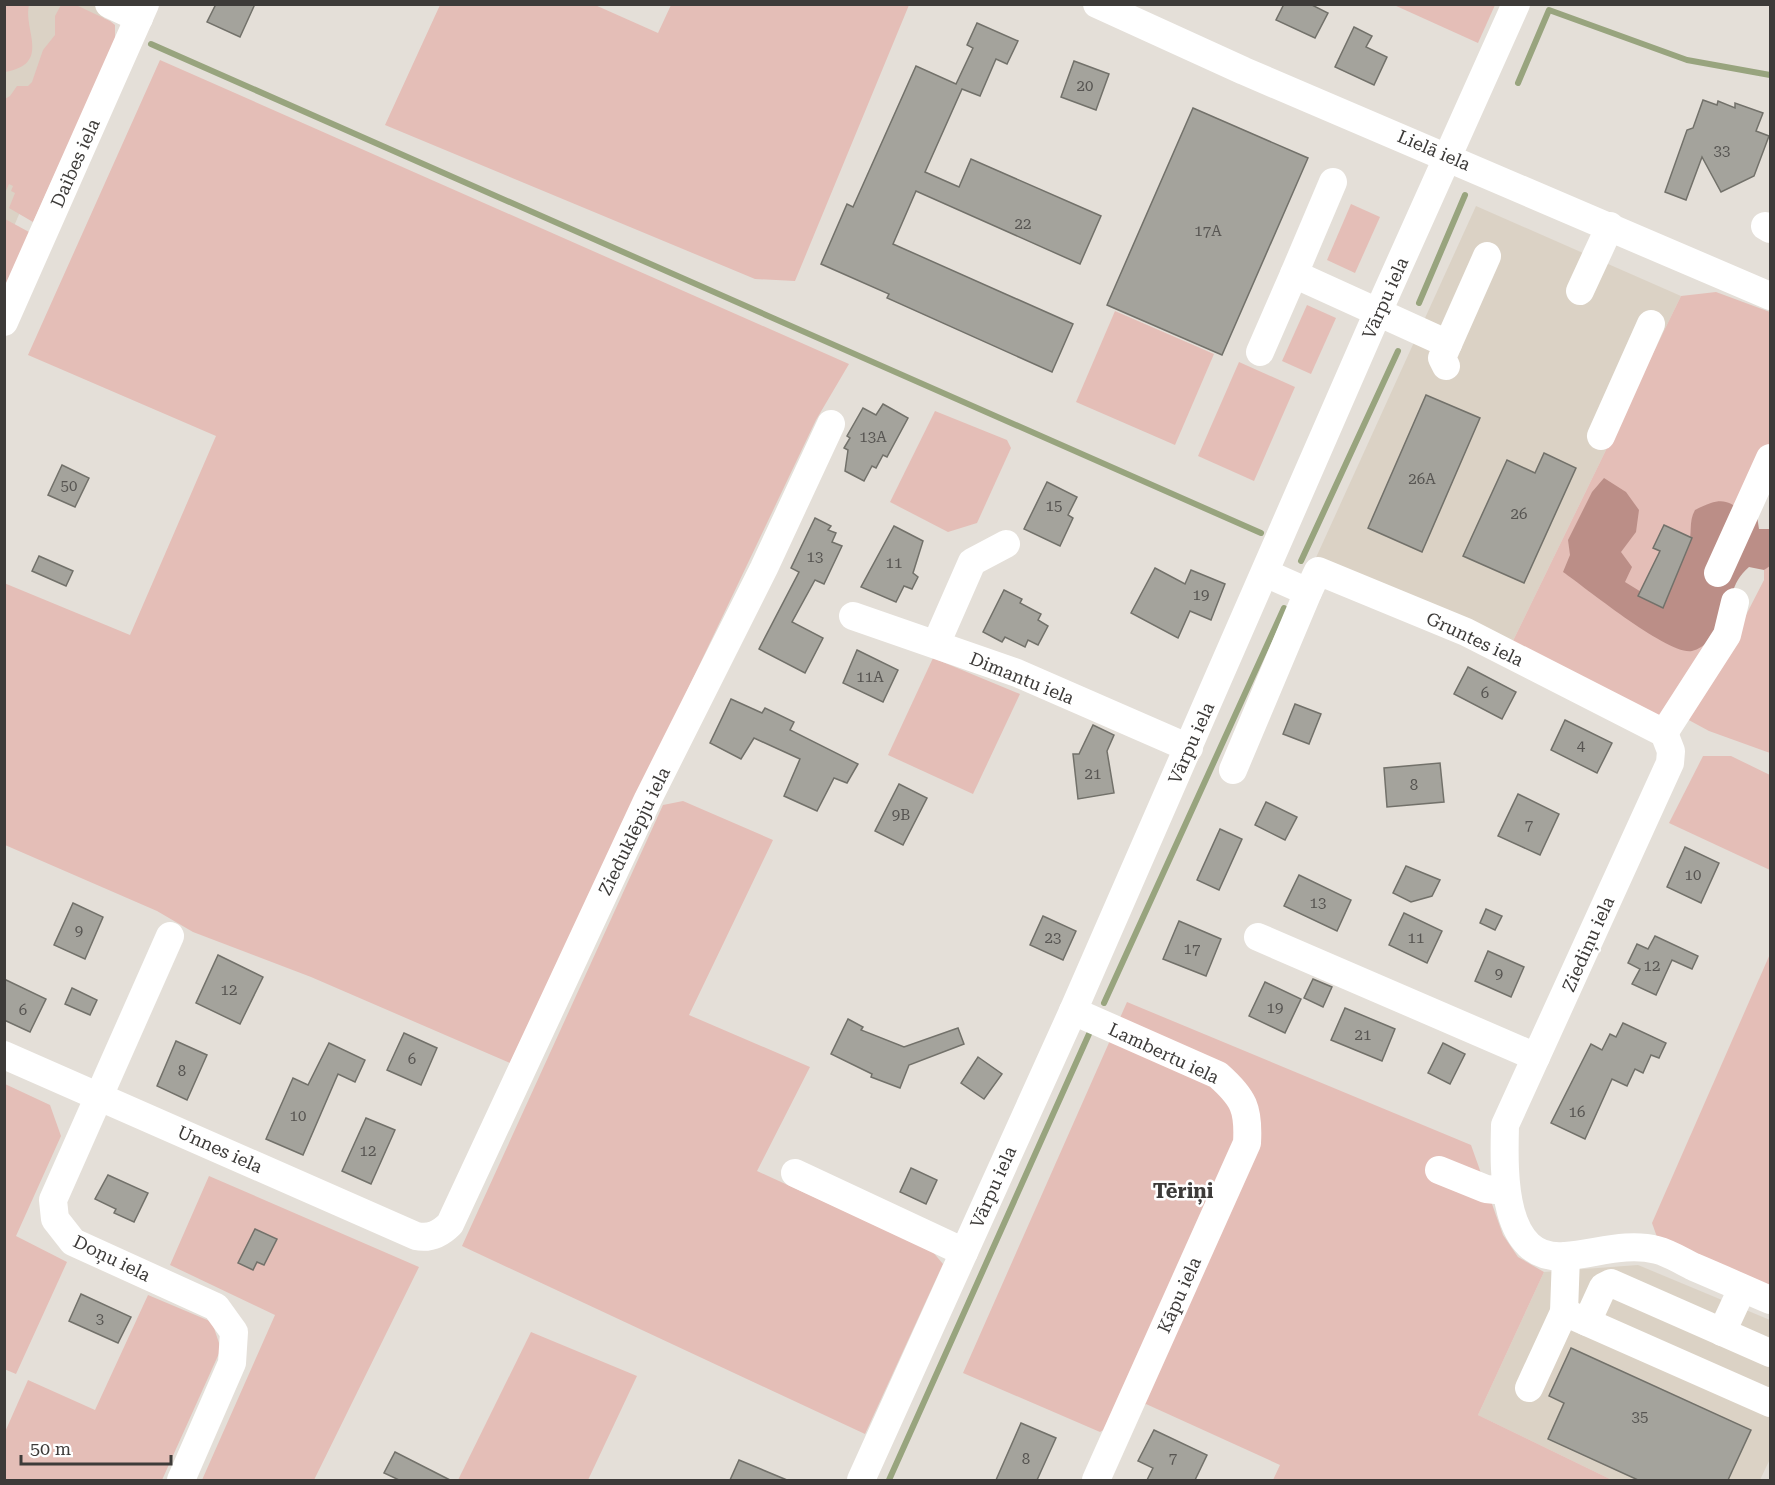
<svg xmlns="http://www.w3.org/2000/svg" width="1775" height="1485" viewBox="0 0 1775 1485" font-family="'Roboto Serif',serif">
<style>
.built{fill:#dbd2c5}
.green{fill:#e4beb7}
.forest{fill:#bb8e87}
.lines{fill:none;stroke-linecap:round;stroke-linejoin:round}
.stream{stroke:#98a47e;stroke-width:6}
.building{fill:#a4a39c;stroke:#72716a;stroke-width:1.5}
.minor{stroke:#fff;stroke-width:28}
.labels{text-anchor:middle;dominant-baseline:central;stroke-width:5;stroke-linejoin:round;paint-order:stroke}
.number-label{font-size:15px;fill:#575552}
.street-label{font-size:18px;fill:#3d3b39;stroke:#fff}
.neighbourhood-label{font-size:20px;font-weight:bold;fill:#3d3b39;stroke:#fff}
</style>
<rect width="100%" height="100%" fill="#e4dfd8"/>
<!-- built -->
<g class="built">
<polygon points="5,5 109,5 5,247"/>
<polygon points="1476,206 1681,296 1511,645 1314,562"/>
<polygon points="1638,1265 1770,1320 1770,1459 1760,1480 1612,1480 1478,1415 1544,1272"/>
</g>
<!-- green -->
<g class="green">
<path d="M 5,4 L 29,5 C 23,30 52,64 5,72 Z"/>
<polygon points="61,5 76,5 110,21 115,25 115,41 33,222 9,208 15,193 11,191 13,186 9,184 5,193 5,99 10,96 17,86 28,86 32,82 43,50 55,35 55,16"/>
<polygon points="440,5 595,5 658,33 671,5 909,5 795,281 755,279 385,125"/>
<polygon points="1394,5 1495,5 1478,43"/>
<polygon points="160,60 849,364 816,420 510,1063 311,977 193,932 157,911 5,845 4,583 130,635 216,436 28,355"/>
<polygon points="1351,204 1380,217 1355,273 1327,260"/>
<polygon points="5,219 29,232 5,290"/>
<polygon points="1716,292 1770,312 1770,444 1749,494 1710,646 1665,714 1656,718 1511,645 1681,296"/>
<polygon points="1307,305 1336,318 1311,374 1282,361"/>
<polygon points="1115,311 1214,354 1175,445 1076,402"/>
<polygon points="1239,362 1295,387 1254,481 1198,456"/>
<polygon points="935,411 1007,440 1011,448 977,523 948,532 890,502"/>
<polygon points="1770,565 1770,753 1709,731 1685,718 1728,650 1764,580 1764,570"/>
<polygon points="933,658 1020,694 973,794 888,755"/>
<polygon points="1703,756 1731,756 1770,775 1770,870 1669,823"/>
<polygon points="683,801 773,840 689,1015 810,1067 757,1171 932,1251 943,1264 865,1434 462,1246 663,805"/>
<polygon points="1770,954 1770,1286 1657,1237 1652,1223"/>
<polygon points="1127,1002 1471,1145 1503,1235 1518,1257 1544,1272 1478,1415 1612,1480 1273,1480 1280,1465 1146,1404 1100,1432 963,1373"/>
<polygon points="5,1084 50,1105 61,1136 16,1236 67,1262 16,1374 4,1369"/>
<polygon points="209,1176 419,1267 314,1480 202,1480 275,1315 170,1265"/>
<polygon points="148,1295 212,1322 221,1349 162,1480 5,1480 5,1432 28,1380 95,1410"/>
<polygon points="531,1332 637,1376 588,1480 458,1480"/>
</g>
<!-- forest -->
<path class="forest" d="M 1604,478 L 1626,492 L 1639,510 L 1636,532 L 1621,552 L 1632,567 L 1625,582 L 1651,598 C 1662,583 1681,565 1688,547 C 1693,534 1688,522 1695,510 C 1730,492 1726,506 1757,516 L 1759,529 L 1770,529 L 1770,566 L 1764,570 L 1749,567 C 1729,584 1733,602 1723,624 C 1717,635 1704,648 1692,651 C 1669,656 1586,588 1563,572 L 1570,555 L 1568,540 L 1592,492 Z"/>
<g class="lines">
<!-- stream -->
<g class="stream">
<polyline points="151,44 1261,533"/>
<polyline points="1518,83 1549,10 1687,60 1770,75"/>
<polyline points="1419,303 1465,195"/>
<polyline points="1301,561 1398,351"/>
<polyline points="1104,1003 1284,608"/>
<polyline points="889,1480 1089,1034"/>
</g>
</g>
<!-- building -->
<g class="building">
<polygon points="216,4 255,4 240,37 207,22"/>
<polygon points="1284,4 1310,4 1328,13 1315,38 1276,20"/>
<polygon points="977,23 1018,41 1007,64 996,59 980,96 962,89 925,172 959,187 971,159 1101,216 1080,264 916,191 893,244 1073,324 1052,372 887,298 889,294 821,264 847,204 853,207 916,66 956,84 973,48 967,45"/>
<polygon points="1354,27 1372,36 1366,47 1387,57 1374,85 1335,67"/>
<polygon points="1074,61 1109,74 1096,110 1061,97"/>
<polygon points="1703,100 1717,105 1718,101 1735,108 1735,103 1763,113 1756,131 1769,136 1754,176 1721,192 1702,157 1686,200 1665,192 1687,130 1693,128"/>
<polygon points="1193,108 1308,158 1222,355 1107,305"/>
<polygon points="1426,395 1480,418 1422,552 1368,528"/>
<polygon points="883,404 908,418 887,457 883,455 876,468 872,466 864,481 845,471 848,450 844,448 850,438 847,436 863,408 876,415"/>
<polygon points="1544,453 1576,468 1524,583 1463,556 1507,460 1535,473"/>
<polygon points="62,465 89,478 75,507 48,495"/>
<polygon points="1047,482 1077,497 1068,515 1073,518 1060,546 1024,529"/>
<polygon points="815,518 831,526 828,530 836,533 832,542 842,546 824,584 815,580 792,622 823,638 805,673 759,649 799,572 791,568"/>
<polygon points="1664,525 1692,538 1663,608 1638,596 1660,551 1653,548"/>
<polygon points="894,526 923,541 913,573 918,577 912,589 904,586 896,602 861,587"/>
<polygon points="39,556 73,571 66,586 32,571"/>
<polygon points="1155,568 1185,584 1191,570 1225,584 1211,620 1190,611 1178,638 1131,613"/>
<polygon points="1004,590 1022,599 1020,603 1041,614 1038,620 1048,626 1038,645 1028,640 1025,647 1005,637 1002,642 983,632"/>
<polygon points="857,650 898,670 883,702 843,683"/>
<polygon points="1468,667 1516,692 1502,719 1454,694"/>
<polygon points="731,699 762,713 765,708 794,722 790,730 858,764 847,783 834,778 817,811 784,796 800,759 754,738 741,759 710,743"/>
<polygon points="1295,704 1321,714 1309,744 1283,734"/>
<polygon points="1565,720 1612,743 1597,773 1551,750"/>
<polygon points="1093,725 1114,735 1107,751 1114,793 1078,799 1073,754 1079,754"/>
<polygon points="1440,763 1444,802 1387,807 1384,768"/>
<polygon points="899,784 927,798 903,845 875,831"/>
<polygon points="1518,794 1559,814 1540,855 1498,836"/>
<polygon points="1266,802 1297,817 1285,840 1255,825"/>
<polygon points="1220,829 1242,839 1219,890 1197,880"/>
<polygon points="1685,847 1719,863 1701,903 1667,887"/>
<polygon points="1406,866 1440,880 1432,896 1411,902 1393,893"/>
<polygon points="1299,875 1351,900 1337,931 1284,906"/>
<polygon points="73,903 103,917 85,959 54,945"/>
<polygon points="1486,909 1502,916 1495,930 1480,923"/>
<polygon points="1404,913 1442,931 1427,963 1389,945"/>
<polygon points="1043,916 1076,931 1063,960 1030,945"/>
<polygon points="1179,921 1221,939 1206,976 1163,959"/>
<polygon points="1655,936 1698,956 1692,969 1672,960 1656,995 1632,984 1640,969 1628,963 1637,944 1648,949"/>
<polygon points="1488,951 1524,967 1511,997 1475,981"/>
<polygon points="218,955 263,977 240,1024 196,1003"/>
<polygon points="4,979 46,999 30,1032 4,1020"/>
<polygon points="1313,979 1332,987 1323,1007 1304,998"/>
<polygon points="1265,982 1301,999 1285,1033 1249,1016"/>
<polygon points="72,988 97,1000 90,1015 65,1004"/>
<polygon points="1345,1008 1395,1029 1382,1061 1331,1040"/>
<polygon points="848,1019 863,1027 861,1030 904,1047 958,1028 964,1044 909,1065 900,1088 871,1077 872,1074 831,1054"/>
<polygon points="1623,1023 1666,1043 1659,1058 1651,1055 1643,1073 1635,1069 1627,1086 1612,1079 1585,1139 1551,1123 1591,1044 1602,1050 1610,1034 1616,1037"/>
<polygon points="404,1033 437,1048 421,1085 387,1070"/>
<polygon points="176,1041 207,1055 187,1100 157,1086"/>
<polygon points="329,1043 365,1060 355,1082 338,1074 303,1155 266,1139 293,1078 308,1085"/>
<polygon points="1443,1043 1465,1054 1450,1084 1428,1073"/>
<polygon points="978,1057 1002,1074 984,1099 961,1083"/>
<polygon points="366,1118 395,1130 371,1184 342,1171"/>
<polygon points="911,1168 937,1180 926,1204 900,1192"/>
<polygon points="108,1175 148,1193 134,1222 114,1213 116,1209 95,1199"/>
<polygon points="255,1229 277,1239 264,1265 257,1262 253,1270 238,1263"/>
<polygon points="81,1294 131,1317 118,1343 69,1321"/>
<polygon points="1571,1348 1751,1430 1728,1480 1638,1480 1548,1439 1564,1403 1549,1396"/>
<polygon points="1021,1423 1056,1438 1037,1480 996,1480"/>
<polygon points="1154,1430 1207,1455 1195,1480 1147,1480 1153,1468 1138,1461"/>
<polygon points="395,1452 450,1480 399,1480 384,1473"/>
<polygon points="739,1460 787,1480 730,1480"/>
</g>
<g class="lines">
<!-- minor -->
<g class="minor">
<polyline points="109,4 139,18"/>
<polyline points="1097,4 1244,71 1770,296"/>
<polyline points="1333,182 1294,274 1448,344 1442,358 1446,366"/>
<polyline points="1765,226 1770,229"/>
<polyline points="1580,291 1610,226"/>
<polyline points="4,322 145,4"/>
<polyline points="1448,344 1487,256"/>
<polyline points="1260,352 1294,274"/>
<polyline points="1601,436 1651,324"/>
<path d="M 1265,573 L 1308,592 L 1318,571 L 1466,632 L 1664,733 L 1671,751 L 1670,763 L 1505,1125 C 1504,1169 1500,1262 1565,1256 C 1595,1254 1626,1242 1657,1250 C 1669,1253 1682,1261 1694,1267 C 1720,1278 1745,1289 1770,1300"/>
<polyline points="1718,573 1770,458"/>
<polyline points="853,616 1017,673 1189,748"/>
<polyline points="936,644 972,562 1006,544"/>
<polyline points="1664,733 1727,635 1735,602"/>
<polyline points="1233,770 1308,592"/>
<polyline points="170,936 53,1200 55,1219 73,1242 216,1307 234,1332 232,1363 181,1480"/>
<polyline points="1258,937 1536,1057"/>
<path d="M 1073,1011 L 1218,1075 C 1244,1098 1249,1109 1247,1143 L 1096,1480"/>
<path d="M 4,1055 L 416,1236 C 430,1239 440,1234 450,1224 L 648,799 L 764,568 L 831,424"/>
<polyline points="1439,1170 1486,1189 1506,1191"/>
<polyline points="795,1173 964,1252"/>
<polyline points="1564,1312 1770,1403 1770,1401"/>
<polyline points="1587,1322 1603,1287 1611,1283 1770,1353"/>
<polyline points="1722,1332 1742,1289"/>
<polyline points="1529,1388 1564,1312 1566,1256"/>
<polyline points="861,1480 1073,1011 1378,312 1516,4"/>
</g>
</g>
<g class="labels">
<!-- number labels -->
<g class="number-label">
<text x="1085" y="86">20</text>
<text x="1722" y="151">33</text>
<text x="1023" y="224">22</text>
<text x="1208" y="231">17A</text>
<text x="873" y="437">13A</text>
<text x="1422" y="479">26A</text>
<text x="69" y="486">50</text>
<text x="1054" y="506">15</text>
<text x="1519" y="514">26</text>
<text x="815" y="557">13</text>
<text x="894" y="563">11</text>
<text x="1201" y="595">19</text>
<text x="870" y="677">11A</text>
<text x="1485" y="693">6</text>
<text x="1581" y="746">4</text>
<text x="1093" y="774">21</text>
<text x="1414" y="785">8</text>
<text x="901" y="815">9B</text>
<text x="1529" y="825">7</text>
<text x="1693" y="875">10</text>
<text x="1318" y="903">13</text>
<text x="79" y="931">9</text>
<text x="1053" y="938">23</text>
<text x="1416" y="938">11</text>
<text x="1192" y="949">17</text>
<text x="1652" y="966">12</text>
<text x="1499" y="974">9</text>
<text x="229" y="990">12</text>
<text x="1275" y="1008">19</text>
<text x="23" y="1010">6</text>
<text x="1363" y="1035">21</text>
<text x="412" y="1059">6</text>
<text x="182" y="1071">8</text>
<text x="1577" y="1112">16</text>
<text x="298" y="1116">10</text>
<text x="368" y="1151">12</text>
<text x="100" y="1319">3</text>
<text x="1640" y="1417">35</text>
<text x="1173" y="1458">7</text>
<text x="1026" y="1459">8</text>
</g>
<!-- street labels -->
<g class="street-label">
<text transform="translate(1434 150) rotate(23)">Lielā iela</text>
<text transform="translate(75 163) rotate(-66)">Daibes iela</text>
<text transform="translate(1385 298) rotate(-66)">Vārpu iela</text>
<text transform="translate(1475 639) rotate(25)">Gruntes iela</text>
<text transform="translate(1022 678) rotate(22)">Dimantu iela</text>
<text transform="translate(1191 743) rotate(-66)">Vārpu iela</text>
<text transform="translate(634 831) rotate(-64)">Zieduklēpju iela</text>
<text transform="translate(1588 944) rotate(-66)">Ziediņu iela</text>
<text transform="translate(1164 1053) rotate(25)">Lambertu iela</text>
<text transform="translate(220 1149) rotate(24)">Unnes iela</text>
<text transform="translate(993 1187) rotate(-66)">Vārpu iela</text>
<text transform="translate(112 1258) rotate(26)">Doņu iela</text>
<text transform="translate(1179 1295) rotate(-66)">Kāpu iela</text>
</g>
<!-- neighbourhood labels -->
<g class="neighbourhood-label">
<text x="1183" y="1191">Tēriņi</text>
</g>
</g>
<!-- border -->
<rect width="1775" height="1485" fill="none" stroke="#3d3b39" stroke-width="12"/>
<!-- scale -->
<path d="M21 1455v9h150v-9" fill="none" stroke="#3d3b39" stroke-width="3"/>
<text x="30" y="1455" font-size="18" fill="#3d3b39" stroke="#ffffff" stroke-width="4.5" paint-order="stroke">50 m</text>
</svg>
